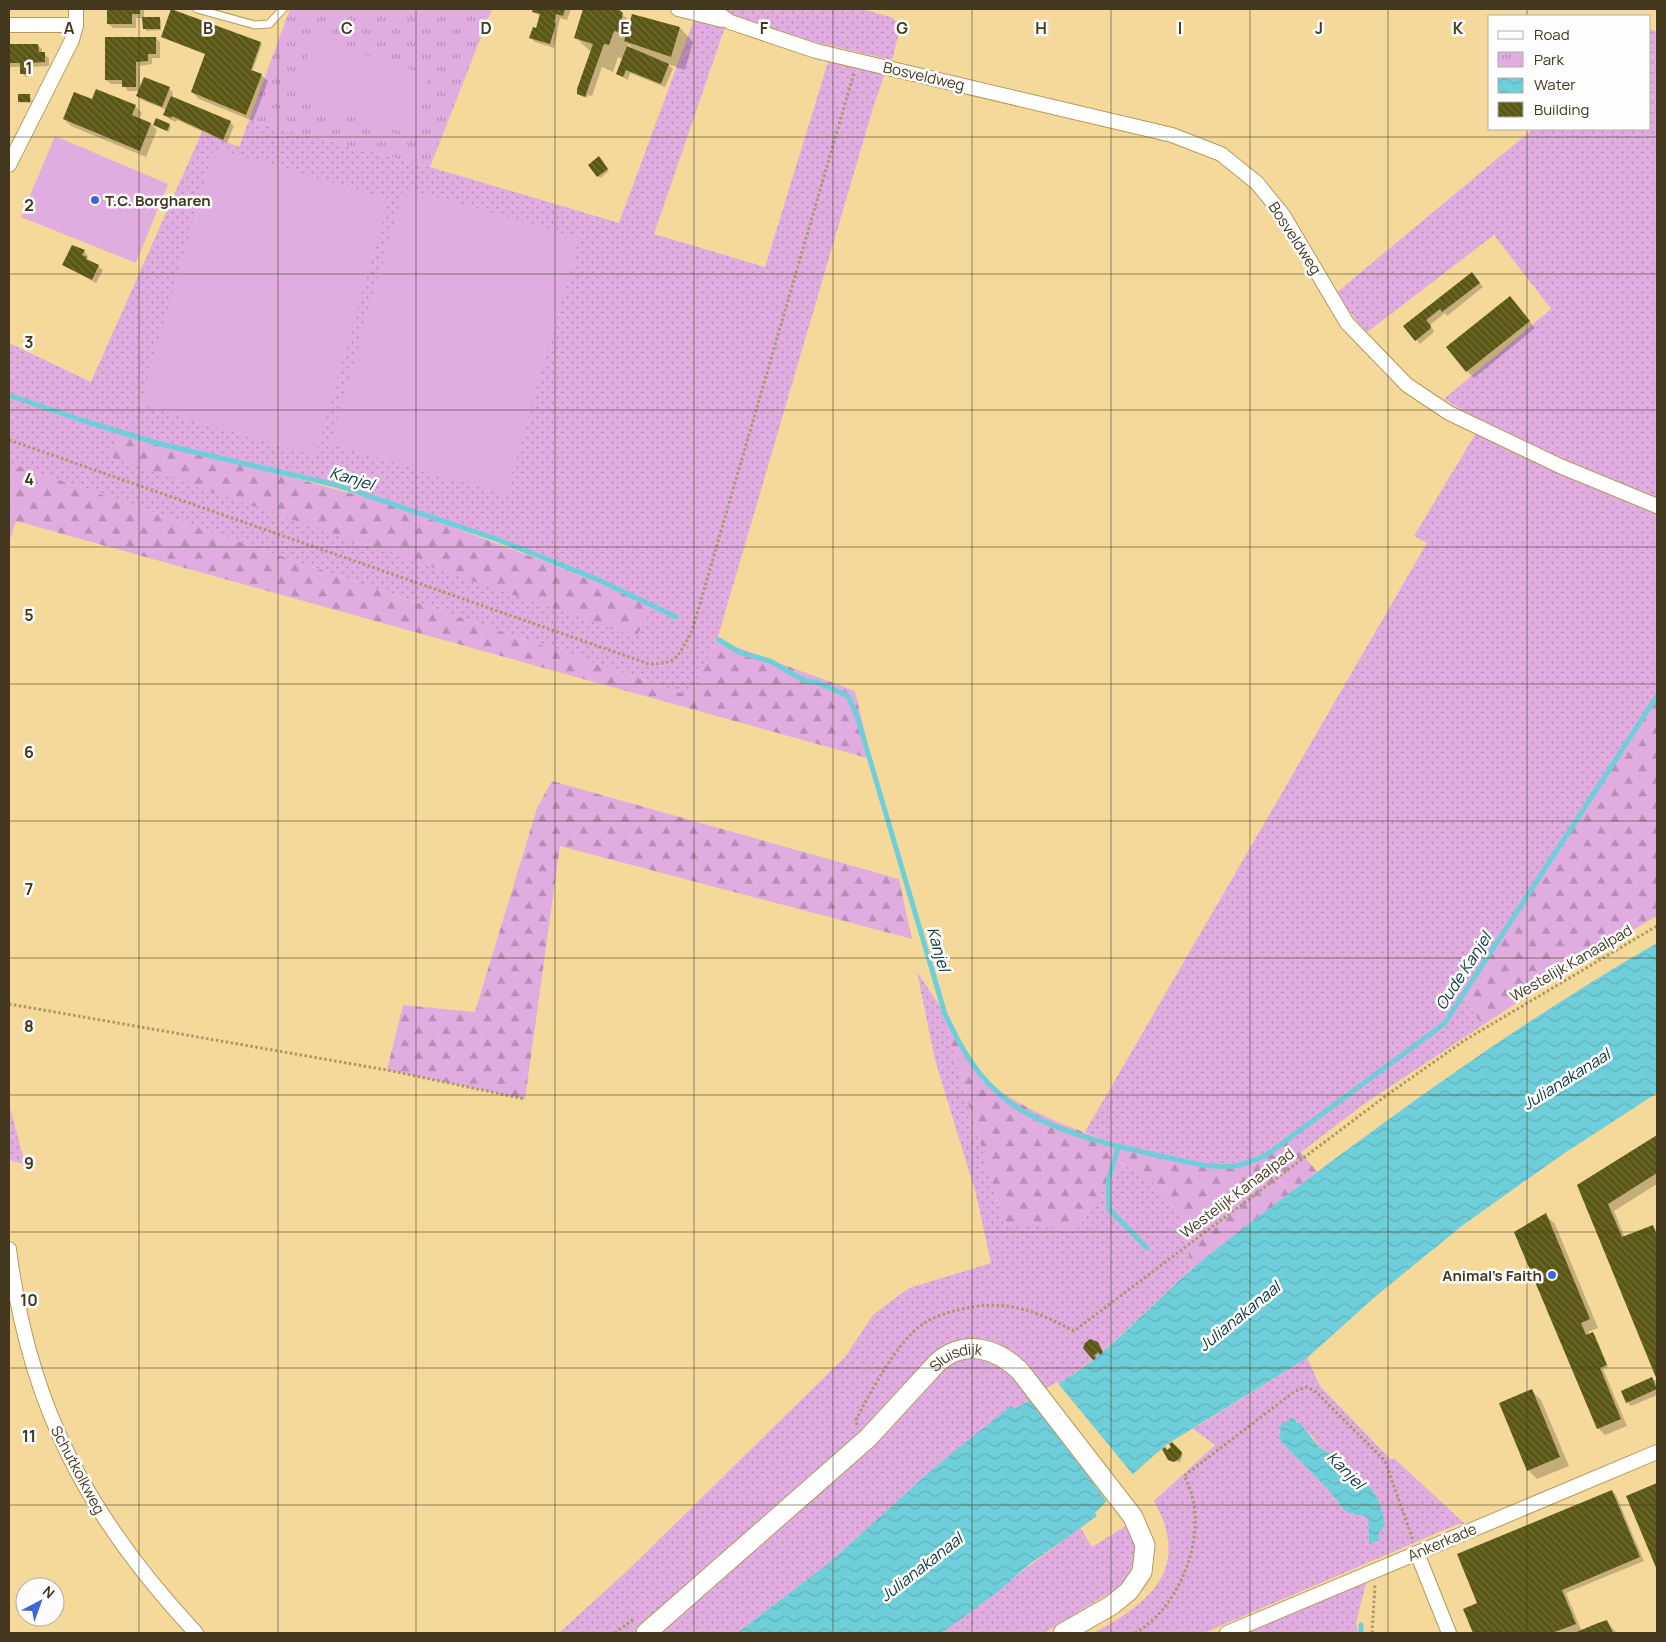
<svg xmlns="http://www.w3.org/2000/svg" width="1666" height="1642" viewBox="0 0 1666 1642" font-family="Manrope,sans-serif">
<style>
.grass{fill:url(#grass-dots);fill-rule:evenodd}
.forest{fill:url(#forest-firs)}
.park{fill:url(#park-tufts)}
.pitch{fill:#e1ade1}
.water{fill:url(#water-waves)}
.pier{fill:#f5d99a}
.shadow{fill:#0003;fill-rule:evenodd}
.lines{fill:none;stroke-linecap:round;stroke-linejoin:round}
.stream{stroke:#6ecfdb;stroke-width:5}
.building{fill:url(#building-back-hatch)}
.lane-casing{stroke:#b59a5e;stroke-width:9}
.street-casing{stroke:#b59a5e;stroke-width:16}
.secondary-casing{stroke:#b59a5e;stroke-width:21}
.path{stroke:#ad9868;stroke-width:3;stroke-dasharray:2.5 2.5;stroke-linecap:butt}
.lane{stroke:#fff;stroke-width:7}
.street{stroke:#fff;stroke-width:14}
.secondary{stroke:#fff;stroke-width:19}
.grid{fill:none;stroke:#43381e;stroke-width:1;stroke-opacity:0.55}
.poi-dot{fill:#4067d8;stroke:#fdfdfd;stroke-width:2}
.labels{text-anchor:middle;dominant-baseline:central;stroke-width:5;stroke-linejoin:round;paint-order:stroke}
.street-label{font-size:15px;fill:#43381e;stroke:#fdfdfd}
.poi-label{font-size:15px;font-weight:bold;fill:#43381e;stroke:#fdfdfd;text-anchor:start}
.water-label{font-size:16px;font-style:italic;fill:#06363c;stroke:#fdfdfd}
.grid-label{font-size:16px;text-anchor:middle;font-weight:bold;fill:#43381e;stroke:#fdfdfd;stroke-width:5;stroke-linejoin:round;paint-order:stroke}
</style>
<defs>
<pattern id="grass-dots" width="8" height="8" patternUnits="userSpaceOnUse" patternTransform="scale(1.25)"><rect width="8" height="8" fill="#e1ade1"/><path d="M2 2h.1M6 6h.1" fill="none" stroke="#b88eb6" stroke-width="1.8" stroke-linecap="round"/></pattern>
<pattern id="forest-firs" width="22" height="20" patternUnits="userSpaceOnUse" patternTransform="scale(1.25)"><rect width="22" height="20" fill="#e1ade1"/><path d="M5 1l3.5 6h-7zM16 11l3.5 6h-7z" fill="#b88eb6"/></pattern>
<pattern id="park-tufts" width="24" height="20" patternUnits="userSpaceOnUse" patternTransform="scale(1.25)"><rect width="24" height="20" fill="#e1ade1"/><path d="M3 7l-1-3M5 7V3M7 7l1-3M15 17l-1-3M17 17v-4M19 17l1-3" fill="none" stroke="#b88eb6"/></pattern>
<pattern id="water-waves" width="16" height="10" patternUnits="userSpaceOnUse" patternTransform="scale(1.25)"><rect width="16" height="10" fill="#6ecfdb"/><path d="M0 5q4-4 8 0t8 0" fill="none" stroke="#60b2bc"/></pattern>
<pattern id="building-back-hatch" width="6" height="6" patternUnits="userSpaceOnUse" patternTransform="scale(1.25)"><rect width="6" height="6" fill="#5a5714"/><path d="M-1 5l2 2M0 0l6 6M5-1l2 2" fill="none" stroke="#706d36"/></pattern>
</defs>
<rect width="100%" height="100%" fill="#f5d99a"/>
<!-- grass -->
<g class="grass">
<polygon points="723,9 861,9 891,17 901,25 892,60 815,42 740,19"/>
<path d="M 695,17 L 725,27 L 654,234 L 765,267 L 829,59 L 885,73 L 873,108 L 717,640 L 690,696 L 9,463 L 9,343 L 91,382 L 202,132 L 239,147 L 249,120 L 430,167 L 619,223 ZM 118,435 C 210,459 304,476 394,505 C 482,533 568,571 652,606 Z"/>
<path d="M 1650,29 L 1657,32 L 1657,498 C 1585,469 1510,441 1444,399 L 1551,309 L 1494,235 L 1366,333 L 1336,293 L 1533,129 L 1650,129 Z"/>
<path d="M 1476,433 C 1533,466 1597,484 1657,512 L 1657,699 L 1462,992 L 1472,1011 L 1483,1025 L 1364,1104 L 1300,1153 L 1288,1136 C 1277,1144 1263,1159 1250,1161 C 1203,1170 1128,1150 1085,1132 L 1427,543 L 1414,536 Z"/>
<polygon points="917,972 944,1012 949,1038 1005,1226 1041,1226 1074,1232 1121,1163 1154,1183 1181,1218 1192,1269 1098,1356 1065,1380 1014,1409 1011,1407 936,1466 830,1562 737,1633 559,1633 628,1570 845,1357 873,1315 909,1288 991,1263 976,1194 935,1060"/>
<polygon points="9,1104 25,1164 9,1160"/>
<path d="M 1307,1358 L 1320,1386 L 1390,1459 L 1395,1459 L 1466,1525 L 1458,1524 L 1204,1633 L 1093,1633 C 1150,1603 1192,1569 1154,1501 L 1215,1445 L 1193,1429 ZM 1293,1418 L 1313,1437 L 1320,1448 L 1347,1463 L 1353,1473 L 1372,1489 L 1380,1504 L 1379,1532 L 1369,1544 L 1368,1517 L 1349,1513 L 1344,1510 C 1326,1483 1300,1464 1280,1440 L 1281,1430 Z"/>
<polygon points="1127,1525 1137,1548 1129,1576 1119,1587 1044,1633 942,1633 1080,1527 1092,1547"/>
<polygon points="1366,1583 1356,1623 1358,1633 1242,1633"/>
</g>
<!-- forest -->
<g class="forest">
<polygon points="118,435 242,464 394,505 551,564 653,606 636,637 110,457"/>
<polygon points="9,463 690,696 717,640 855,691 871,759 16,521 9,543"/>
<polygon points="1657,699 1657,916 1590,955 1483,1025 1472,1011 1462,992"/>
<polygon points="552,781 899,879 912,939 560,846 525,1099 387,1070 403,1005 475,1012 537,808"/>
<path d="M 944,1012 C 954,1042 969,1062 992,1084 C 1037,1125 1191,1175 1250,1161 C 1264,1158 1277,1144 1288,1136 L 1317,1172 L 1192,1269 L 1181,1218 L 1154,1183 L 1121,1163 L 1074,1232 L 1041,1226 L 1005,1226 L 949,1038 Z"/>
</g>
<!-- park -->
<polygon class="park" points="290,9 492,9 430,167 249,120"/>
<!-- pitch -->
<g class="pitch">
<polygon points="313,39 429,75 411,135 294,98"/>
<polygon points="55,136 168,184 136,263 21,217"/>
<polygon points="214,148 389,199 315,456 140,405"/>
<polygon points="404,188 580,238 506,495 330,444"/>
</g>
<!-- water -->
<g class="water">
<path d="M 1657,943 L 1657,1093 L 1563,1154 L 1463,1225 L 1376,1296 L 1307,1358 L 1166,1445 L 1134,1473 L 1095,1513 L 1097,1516 L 1031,1563 L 1000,1590 L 942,1633 L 737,1633 L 830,1562 L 936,1466 L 1011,1406 L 1014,1409 C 1043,1393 1073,1377 1098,1356 C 1138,1322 1173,1283 1214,1251 C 1356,1141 1501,1033 1657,943 Z"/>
<path d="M 1293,1417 L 1297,1423 L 1299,1422 L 1320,1448 L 1347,1463 L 1353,1473 L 1372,1489 L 1380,1504 L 1385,1525 L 1379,1532 L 1380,1540 L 1369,1544 L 1368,1517 L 1349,1513 L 1344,1510 C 1326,1483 1300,1464 1279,1439 L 1281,1430 L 1278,1427 Z"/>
</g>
<!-- pier -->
<polygon class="pier" points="1057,1382 1134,1476 1108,1503 1030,1398"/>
<!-- shadow -->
<g class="shadow">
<polygon points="108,9 144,9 144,18 161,20 161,30 146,31 144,18 136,18 136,28 113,28 109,24"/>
<polygon points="534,9 571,9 567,20 560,18 554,48 535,42 531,38 536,30 540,16 533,11"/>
<path d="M 585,9 L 617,10 L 631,22 L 680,28 L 693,42 L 685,70 L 668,64 L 673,69 L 665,87 L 630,73 L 628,80 L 617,74 L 623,59 L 618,57 L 613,72 L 602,67 L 592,96 L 588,95 L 587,98 L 580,95 L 578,94 L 591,52 L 576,38 ZM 628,44 L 636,52 L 627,48 Z"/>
<polygon points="162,37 260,43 262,44 252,72 261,75 268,81 253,121 199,99 192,92 207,54"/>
<polygon points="156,38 160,42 160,58 152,58 152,64 140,66 140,90 169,88 173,93 172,97 230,122 234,126 227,143 177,120 176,122 169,119 165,115 167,110 142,100 138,96 140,91 128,91 123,84 111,84 106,80"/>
<polygon points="9,45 38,45 42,49 42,53 49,58 49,66 32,67 32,77 26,77 22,73 22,67 10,67 9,77"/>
<polygon points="30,95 32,103 19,102"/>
<polygon points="93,101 135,106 142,113 139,119 151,124 157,130 146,157 71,126 64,119"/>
<polygon points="157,120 171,126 169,132 155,126"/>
<polygon points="600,160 609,171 600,178 589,165"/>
<polygon points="73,246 84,251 88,256 87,259 103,270 96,283 64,265"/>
<polygon points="1476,278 1483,287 1447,316 1445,313 1430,325 1434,331 1433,333 1420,344 1405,326"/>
<polygon points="1516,304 1535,328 1474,378 1467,371"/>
<polygon points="1657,1137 1657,1184 1614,1211 1625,1238 1652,1226 1657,1231 1657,1377 1579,1186"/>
<polygon points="1546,1215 1555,1224 1598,1328 1588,1332 1589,1335 1595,1335 1608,1367 1603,1369 1627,1426 1605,1435 1598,1428"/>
<polygon points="1097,1344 1104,1355 1100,1353 1095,1357 1096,1361 1084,1348"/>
<polygon points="1652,1379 1657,1381 1657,1395 1631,1406 1627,1402"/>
<polygon points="1532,1391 1541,1400 1569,1466 1537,1479 1528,1470"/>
<polygon points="1172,1443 1183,1454 1180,1462 1171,1461 1167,1451 1173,1447"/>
<polygon points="1657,1484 1657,1567 1628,1497"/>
<polygon points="1612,1491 1616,1495 1644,1561 1566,1593 1582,1632 1607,1622 1617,1633 1474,1633 1465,1610 1479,1604"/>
</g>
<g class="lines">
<!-- stream -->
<g class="stream">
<polyline points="9,395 81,420 160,444 336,485 496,539 599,580 676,617"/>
<path d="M 719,640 L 739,652 L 770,661 L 805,681 L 819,683 L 848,696 L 857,716 L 945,1014 C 961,1048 978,1079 1009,1102 C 1051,1132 1115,1146 1165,1157 C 1188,1162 1216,1170 1240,1165 C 1248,1163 1257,1159 1265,1156 L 1444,1024 L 1657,696"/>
<polyline points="1118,1148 1108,1181 1109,1209 1147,1248"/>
<polyline points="1361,1633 1361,1625"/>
</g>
</g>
<!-- building -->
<g class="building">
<polygon points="107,9 140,9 140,14 132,14 132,24 107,24"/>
<polygon points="171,9 261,42 251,70 262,74 246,115 191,92 205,54 161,37"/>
<polygon points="533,9 565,9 563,16 556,14 554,23 556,23 550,44 529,38 533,27 536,28 540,14 532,12"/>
<polygon points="583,9 618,9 623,13 618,32 614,31 609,45 604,44 585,97 577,94 577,89 593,44 574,38"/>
<polygon points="632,14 680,27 671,57 624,41"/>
<polygon points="142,17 160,17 160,29 143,29"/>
<polygon points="105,37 156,37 156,54 148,54 148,61 136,62 136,87 122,87 122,80 105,80"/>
<polygon points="9,44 38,44 39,52 45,52 45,62 28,63 28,74 20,74 20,63 9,63"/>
<polygon points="627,46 669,64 661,84 626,70 623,77 616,74"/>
<polygon points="144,77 170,87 162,107 136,96"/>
<polygon points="96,89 136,105 132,115 151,123 140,151 63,119 74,92 92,99"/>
<rect x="18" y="94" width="12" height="8"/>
<polygon points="171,96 231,121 223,140 172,116 171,118 163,115"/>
<polygon points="156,118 170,124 167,131 153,125"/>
<polygon points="599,156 608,169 597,177 588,165"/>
<polygon points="72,245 85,250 82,255 87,257 86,259 99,265 92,280 62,265"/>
<polygon points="1472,272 1480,283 1442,312 1440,309 1426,320 1431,326 1430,329 1415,341 1403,326"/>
<polygon points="1510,296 1530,321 1466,372 1446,347"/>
<polygon points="1657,1135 1657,1173 1608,1204 1622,1237 1653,1225 1657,1236 1657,1380 1577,1185"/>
<polygon points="1546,1213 1590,1319 1581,1323 1586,1335 1593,1332 1607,1365 1600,1368 1621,1419 1597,1429 1514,1232"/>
<polygon points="1090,1339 1098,1342 1103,1352 1100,1355 1098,1352 1094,1355 1096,1358 1093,1360 1083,1348 1085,1343"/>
<polygon points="1652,1377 1657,1389 1626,1403 1621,1391"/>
<polygon points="1532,1389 1560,1457 1527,1471 1499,1403"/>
<polygon points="1172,1442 1182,1452 1180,1458 1174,1462 1168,1460 1162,1449 1165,1447 1167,1450 1171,1447 1169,1444"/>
<polygon points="1657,1483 1657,1570 1626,1496"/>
<polygon points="1612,1490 1640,1557 1562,1590 1576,1624 1552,1633 1473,1633 1463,1609 1477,1603 1457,1554"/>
<polygon points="1607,1620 1613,1633 1574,1633 1598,1623"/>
</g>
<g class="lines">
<defs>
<polyline id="lane" points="197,9 255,25 269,24 283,9"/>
<g id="street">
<polyline points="678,9 722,20"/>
<polyline points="712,9 730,22 816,51 1172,135 1221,154 1257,183 1283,215 1347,323 1407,385 1449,413 1560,466 1657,506"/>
<polyline points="9,25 76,25"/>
<polyline points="9,165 72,40 76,25 76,9"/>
<path d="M 9,1249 C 29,1408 88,1517 196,1633"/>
<polyline points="1417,1553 1449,1633"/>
<polyline points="1227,1633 1657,1452"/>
</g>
<g id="secondary">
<path id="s1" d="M 646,1633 L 868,1438 L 938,1362 C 965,1339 997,1348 1020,1371 L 1133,1517 L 1145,1545 L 1142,1572 L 1129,1591 L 1112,1605 L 1063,1633"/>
</g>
</defs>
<!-- lane casing -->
<use href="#lane" class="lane-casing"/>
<!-- street casing -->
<use href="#street" class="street-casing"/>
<!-- secondary casing -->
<use href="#secondary" class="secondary-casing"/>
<!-- path -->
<g class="path">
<path d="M 9,440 L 649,664 C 679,664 678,655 692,631 L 854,73"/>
<polyline points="9,1004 387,1070 525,1099"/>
<path d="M 857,1425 L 856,1420 C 869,1394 897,1343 920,1326 C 930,1318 945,1313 958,1310 C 1004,1298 1034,1310 1074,1331 L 1387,1095 L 1465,1040 L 1657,926"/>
<polyline points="615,1633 635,1618"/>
<path d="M 1135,1633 C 1182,1607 1213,1525 1184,1476 L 1295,1391 L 1307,1387 L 1316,1392 L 1385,1461 L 1413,1540"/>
<polyline points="1372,1633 1375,1585"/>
</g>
<!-- lane -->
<use href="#lane" class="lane"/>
<!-- street -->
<use href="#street" class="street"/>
<!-- secondary -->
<use href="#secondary" class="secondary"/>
</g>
<!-- grid -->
<path class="grid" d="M 139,9 L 139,1633M 278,9 L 278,1633M 416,9 L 416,1633M 555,9 L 555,1633M 694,9 L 694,1633M 833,9 L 833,1633M 972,9 L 972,1633M 1111,9 L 1111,1633M 1250,9 L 1250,1633M 1388,9 L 1388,1633M 1527,9 L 1527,16M 1527,129 L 1527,1633M 9,137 L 1657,137M 9,274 L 1657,274M 9,410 L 1657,410M 9,547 L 1657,547M 9,684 L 1657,684M 9,821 L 1657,821M 9,958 L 1657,958M 9,1095 L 1657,1095M 9,1232 L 1657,1232M 9,1368 L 1657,1368M 9,1505 L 1657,1505"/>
<!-- markers -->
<g class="poi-dot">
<circle cx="95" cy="200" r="5"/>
<circle cx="1552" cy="1275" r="5"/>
</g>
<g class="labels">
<!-- street labels -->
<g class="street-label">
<text transform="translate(924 76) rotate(13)">Bosveldweg</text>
<text transform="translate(1295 238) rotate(57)">Bosveldweg</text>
<text transform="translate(1571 963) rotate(-30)">Westelijk Kanaalpad</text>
<text transform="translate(1237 1193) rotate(-37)">Westelijk Kanaalpad</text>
<text stroke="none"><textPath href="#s1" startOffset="418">Sluisdijk</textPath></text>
<text transform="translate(78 1470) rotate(62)">Schutkolkweg</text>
<text transform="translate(1442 1542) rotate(-23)">Ankerkade</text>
</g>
<!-- poi labels -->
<g class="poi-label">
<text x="105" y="200">T.C. Borgharen</text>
<text x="1542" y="1275" text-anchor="end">Animal's Faith</text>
</g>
<!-- water labels -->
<g class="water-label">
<text transform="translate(352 478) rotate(17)">Kanjel</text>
<text transform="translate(939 949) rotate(74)">Kanjel</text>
<text transform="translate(1463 971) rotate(-57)">Oude Kanjel</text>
<text transform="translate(1566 1079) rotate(-32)">Julianakanaal</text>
<text transform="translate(1239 1316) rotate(-39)">Julianakanaal</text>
<text transform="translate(1346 1470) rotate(45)">Kanjel</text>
<text transform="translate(921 1567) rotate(-38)">Julianakanaal</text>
</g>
</g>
<g class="grid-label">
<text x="69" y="34">A</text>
<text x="208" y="34">B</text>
<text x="347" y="34">C</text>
<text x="486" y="34">D</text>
<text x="625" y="34">E</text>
<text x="764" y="34">F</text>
<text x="902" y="34">G</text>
<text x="1041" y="34">H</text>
<text x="1180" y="34">I</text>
<text x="1319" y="34">J</text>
<text x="1458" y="34">K</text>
<text x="29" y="74">1</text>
<text x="29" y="211">2</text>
<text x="29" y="348">3</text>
<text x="29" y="485">4</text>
<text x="29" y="621">5</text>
<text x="29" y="758">6</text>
<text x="29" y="895">7</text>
<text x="29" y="1032">8</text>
<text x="29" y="1169">9</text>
<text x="29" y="1306">10</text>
<text x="29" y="1442">11</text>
</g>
<!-- border -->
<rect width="1666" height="1642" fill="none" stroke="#43381e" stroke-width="20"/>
<!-- legend -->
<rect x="1488" y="15" width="162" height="115" fill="#fdfdfd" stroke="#b3aea4"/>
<rect x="1498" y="31" width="25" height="8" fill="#ffffff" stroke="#b3aea4"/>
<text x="1534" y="40" font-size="15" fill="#43381e">Road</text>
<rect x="1498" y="52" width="25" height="15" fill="url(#park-tufts)" stroke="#b3aea4"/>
<text x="1534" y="65" font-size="15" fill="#43381e">Park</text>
<rect x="1498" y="78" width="25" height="15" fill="url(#water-waves)" stroke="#b3aea4"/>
<text x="1534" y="90" font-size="15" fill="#43381e">Water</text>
<rect x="1498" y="102" width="25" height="15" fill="url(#building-back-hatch)" stroke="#b3aea4"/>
<text x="1534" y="115" font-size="15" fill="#43381e">Building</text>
<!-- north arrow -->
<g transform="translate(40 1602) rotate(41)"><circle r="24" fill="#fdfdfd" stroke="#b3aea4"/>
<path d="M0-4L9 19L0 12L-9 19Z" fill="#4067d8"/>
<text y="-8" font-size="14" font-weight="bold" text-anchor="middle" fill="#43381e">N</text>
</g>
</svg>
